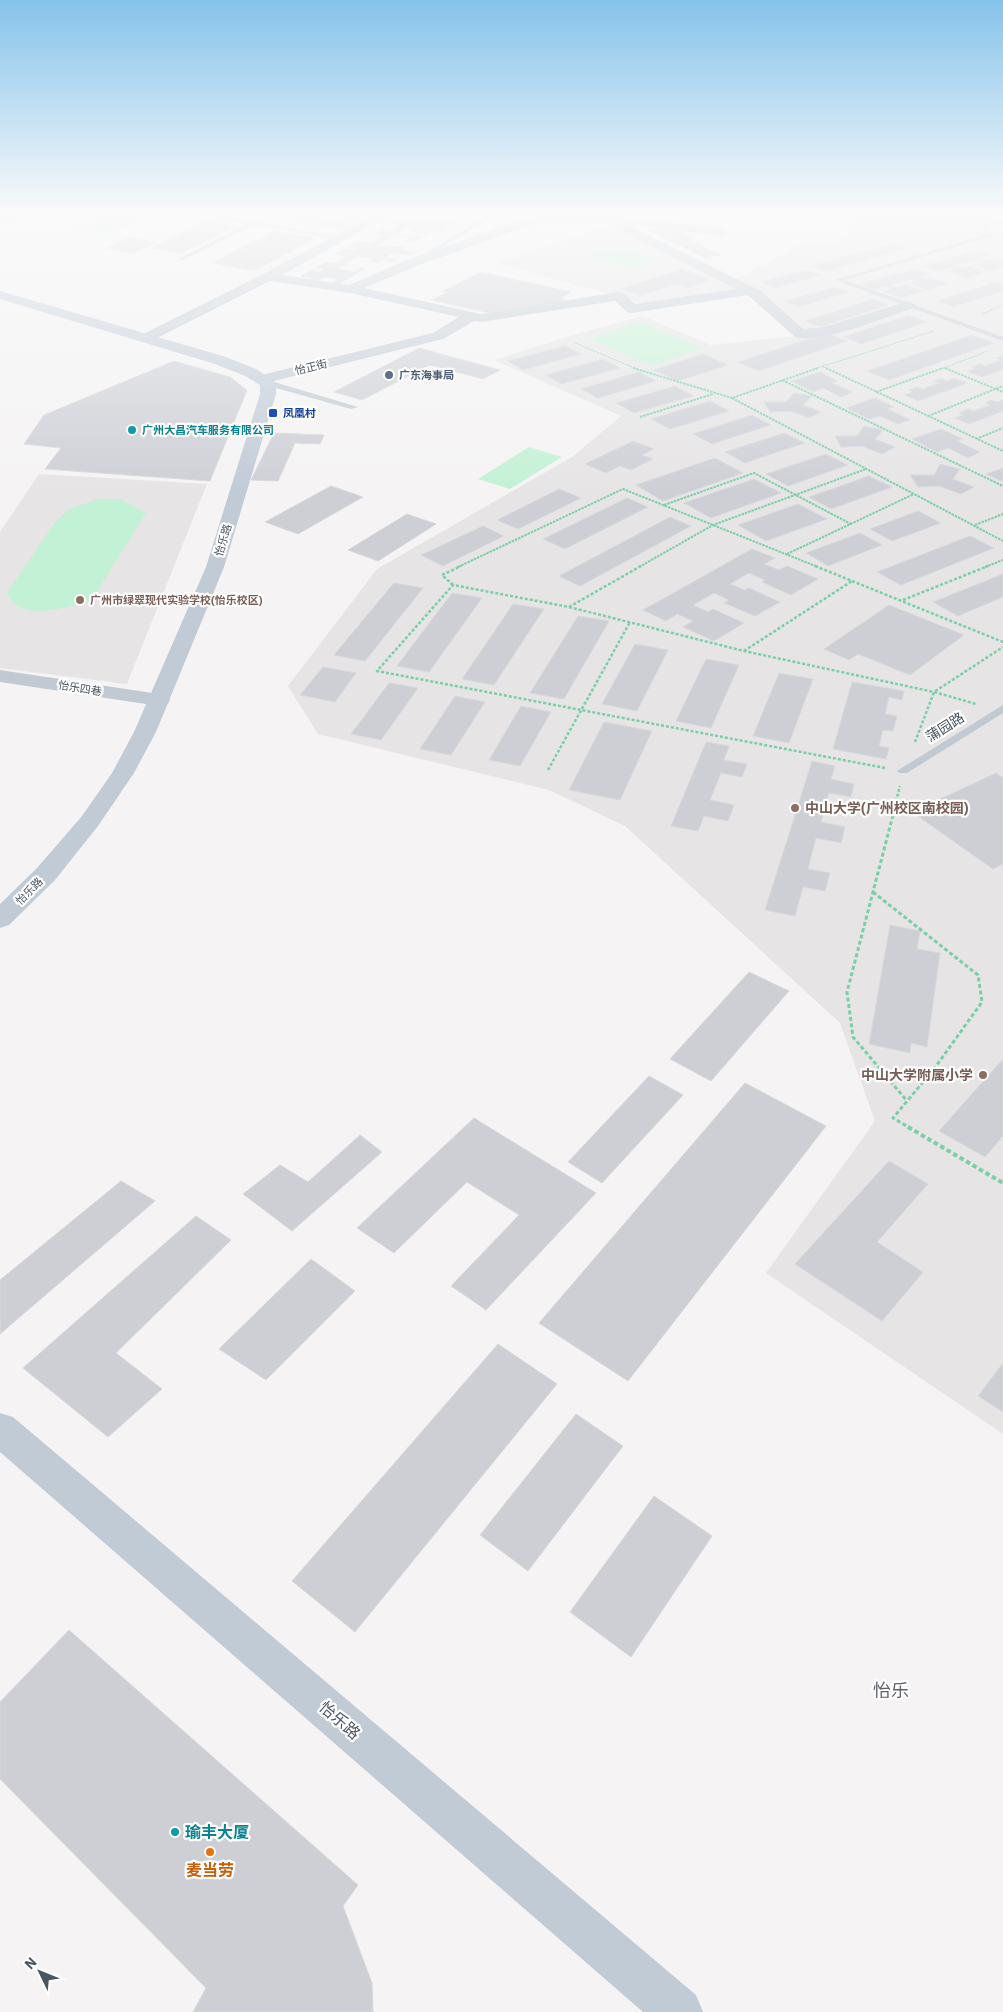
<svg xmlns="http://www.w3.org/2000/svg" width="1003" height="2012" viewBox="0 0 1003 2012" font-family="'IBM Plex Sans','Noto Sans SC',sans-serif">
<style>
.education{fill:#e6e4e5}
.green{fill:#c3f1d5}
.building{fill:#cdcfd5;stroke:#d7d9de}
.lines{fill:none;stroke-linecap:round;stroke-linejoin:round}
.path-far4{stroke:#7ad0a6;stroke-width:1;stroke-dasharray:2 1;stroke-linecap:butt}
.path-far3{stroke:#7ad0a6;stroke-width:2;stroke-dasharray:2.5 1;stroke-linecap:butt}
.path-far2{stroke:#7ad0a6;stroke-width:2.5;stroke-dasharray:3 2;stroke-linecap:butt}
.path-far1{stroke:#7ad0a6;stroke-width:3;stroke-dasharray:4 2.5;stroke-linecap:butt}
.path{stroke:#7ad0a6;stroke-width:4;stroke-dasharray:4.5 3;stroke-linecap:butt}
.lane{fill:#c1cad2;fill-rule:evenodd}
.street{fill:#c1cad2;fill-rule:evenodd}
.secondary{fill:#c1cbd6;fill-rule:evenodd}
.service-dot{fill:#5c6f8a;stroke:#fff;stroke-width:2}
.transit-dot{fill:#1a4fb4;stroke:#fff;stroke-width:2}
.culture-dot{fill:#0f9aa8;stroke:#fff;stroke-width:2}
.education-dot{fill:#8d6e63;stroke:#fff;stroke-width:2}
.food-dot{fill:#e8710a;stroke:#fff;stroke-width:2}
.labels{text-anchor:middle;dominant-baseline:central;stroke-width:4.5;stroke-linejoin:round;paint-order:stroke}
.far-street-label{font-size:11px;fill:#4a5661;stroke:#fff}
.far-service-label{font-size:11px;font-weight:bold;fill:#4e5e75;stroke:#fff;text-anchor:start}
.far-transit-label{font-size:11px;font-weight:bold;fill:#164399;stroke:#fff;text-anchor:start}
.far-culture-label{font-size:11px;font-weight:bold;fill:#0d838f;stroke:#fff;text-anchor:start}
.far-education-label{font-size:11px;font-weight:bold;fill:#785e54;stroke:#fff;text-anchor:start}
.street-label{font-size:14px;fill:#4a5661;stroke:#fff}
.education-label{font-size:14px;font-weight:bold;fill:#785e54;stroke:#fff;text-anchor:start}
.near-street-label{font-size:16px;fill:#4a5661;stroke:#fff}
.near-culture-label{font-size:16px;font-weight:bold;fill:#0d838f;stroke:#fff;text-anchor:start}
.near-food-label{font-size:16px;font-weight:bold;fill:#c56008;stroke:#fff}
.near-neighbourhood-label{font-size:18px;fill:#5f6368;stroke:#fff}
</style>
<rect width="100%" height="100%" fill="#f5f3f3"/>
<!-- education -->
<g class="education">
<polygon points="864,211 1003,211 1003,1434 766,1273 875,1121 840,1023 625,826 549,790 318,734 288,686 377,569 572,457 621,416 494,360 573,335 643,316 711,345 804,335 736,280 806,241 837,242 859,225 844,218"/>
<polygon points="609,225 742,290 642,303 496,263"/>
<polygon points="39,474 207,484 127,684 0,668 0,532"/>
</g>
<!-- green -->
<g class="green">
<polygon points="62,211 161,211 106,235 75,228 98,218"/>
<polygon points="613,247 658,260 632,269 589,256"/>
<polygon points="639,322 703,348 652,366 588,339"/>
<polygon points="529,447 562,457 510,489 478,479"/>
<path d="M 98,499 L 120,499 L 146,513 L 93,598 C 76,607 29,619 14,603 C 11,601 9,596 7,593 L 55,522 L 70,509 Z"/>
</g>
<!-- building -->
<g class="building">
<polygon points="0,211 25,211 5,220 0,220"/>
<polygon points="229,211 271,211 258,217 227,212"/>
<polygon points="313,211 374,211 342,229 294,221"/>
<polygon points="417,212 432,214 427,217 434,218 439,214 450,216 447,218 459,220 451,225 438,225 448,227 440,233 430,231 427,234 411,232 416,228 407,227 397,234 420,237 412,242 405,241 411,237 395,235 377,246 407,247 403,250 415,252 409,255 393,253 385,258 397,259 394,262 382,260 377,263 369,261 373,259 358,256 337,269 354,272 361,268 365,268 337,285 331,284 338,279 324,277 316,281 308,280 312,278 301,276 310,271 319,272 325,269 317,267 326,262 334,264 347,256 335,254 345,249 356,250 359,249 348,246 358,241 371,243 384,236 373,234 383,229 391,230 400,225 387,223 404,213 414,213"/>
<polygon points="207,221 237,226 181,253 150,248"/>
<polygon points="670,227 695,239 690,240 721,255 705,258 649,230"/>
<polygon points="275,231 316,238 254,271 212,263"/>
<polygon points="130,237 156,243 133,253 106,248"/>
<polygon points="894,243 908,248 827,271 813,266"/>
<polygon points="977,251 991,255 981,258 988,261 993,259 1003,262 1003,267 991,271 974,265 982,262 975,260 955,266 962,268 970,266 987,272 966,278 949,272 956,270 950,268 939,271 925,266"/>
<polygon points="682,269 711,280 689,288 676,284 641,295 621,289"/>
<polygon points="915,269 929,274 918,277 925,279 931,277 948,284 928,290 910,283 919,281 912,279 891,285 898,287 906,285 923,291 901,298 884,291 892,289 885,286 874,290 860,284"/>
<polygon points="807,270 821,275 775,288 761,282"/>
<polygon points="481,272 571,292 561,298 565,299 554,305 489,313 431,300 448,292 443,291"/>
<polygon points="997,282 1003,284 1003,291 954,307 937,301"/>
<polygon points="835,287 849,292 799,307 784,301"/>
<polygon points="874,299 889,305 820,327 805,321"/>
<polygon points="909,315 927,322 861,344 843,337"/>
<polygon points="827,333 848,341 758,371 738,362"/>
<polygon points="972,335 994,343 889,380 867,371"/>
<polygon points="565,346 581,354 523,370 508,361"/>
<polygon points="419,348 500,370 483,379 430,365 362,400 334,392"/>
<polygon points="703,354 728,365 678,381 654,370"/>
<polygon points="1003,356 1003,369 982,377 967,371 976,368 971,367 980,364 985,366 1001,360 996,358"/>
<polygon points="603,359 620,368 562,384 545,375"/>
<polygon points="174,361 230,377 247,390 210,481 45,469 61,448 24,444 44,415"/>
<polygon points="639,372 656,381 598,398 581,389"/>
<polygon points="820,372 838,381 832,383 853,392 841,397 823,388 813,392 791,381"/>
<polygon points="942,378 946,381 955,378 968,383 918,401 904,395 912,392 908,390 917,387 923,389 939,383 934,381"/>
<polygon points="675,386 693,396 634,413 616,403"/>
<polygon points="794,393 812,396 803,405 821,412 809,418 790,411 770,412 764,402 786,402"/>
<polygon points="875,398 894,407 888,409 910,420 898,424 880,416 869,419 846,408"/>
<polygon points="992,400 997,402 1003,400 1003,411 969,424 955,418 963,415 959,413 968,409 974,411 990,405 985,403"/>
<polygon points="710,401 729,411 670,429 651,419"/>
<polygon points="752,415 771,425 712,444 693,434"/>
<polygon points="864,426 883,430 875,439 895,447 882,454 862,446 841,447 835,436 857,436"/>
<polygon points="941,429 963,439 957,441 980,452 968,458 948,448 937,452 912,439"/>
<polygon points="274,433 324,435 320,444 295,443 278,481 251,480"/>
<polygon points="784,433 805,443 745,463 725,452"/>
<polygon points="633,441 654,449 642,455 653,459 631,470 620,466 606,473 585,464"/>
<polygon points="826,454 848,465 788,486 766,474"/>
<polygon points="715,458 743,473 663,501 636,485"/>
<polygon points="940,464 960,469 953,479 974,487 961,494 939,486 918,487 910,475 934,475"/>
<polygon points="1003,468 1003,482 986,474"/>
<polygon points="869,476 892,487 831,509 809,497"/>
<polygon points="754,479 781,493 711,518 684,503"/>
<polygon points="331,486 363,497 298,534 265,522"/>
<polygon points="559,489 581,498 518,529 497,520"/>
<polygon points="627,498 648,507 565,549 543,539"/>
<polygon points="798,504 827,519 766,541 738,525"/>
<polygon points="918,511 941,523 892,541 870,529"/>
<polygon points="407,514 436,524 378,561 348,550"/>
<polygon points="670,517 691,526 580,586 559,576"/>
<polygon points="483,526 504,536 443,566 421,555"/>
<polygon points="860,533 882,545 828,566 806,553"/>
<polygon points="970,536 994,548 901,585 877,572"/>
<polygon points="752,549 775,558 764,564 779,570 787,566 818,579 791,595 762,582 765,580 749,573 730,584 745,590 749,588 780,602 755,616 724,603 729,600 714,593 693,605 708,612 713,609 744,623 714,641 683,627 693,621 677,614 666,621 643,610"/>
<polygon points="1003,574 1003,597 958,616 933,602"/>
<polygon points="394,583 423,588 365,661 334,655"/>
<polygon points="452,593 482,598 429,672 397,666"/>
<polygon points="513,604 544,609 494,685 462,679"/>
<polygon points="889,605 964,635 910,675 858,654 849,660 824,649"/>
<polygon points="578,616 609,621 564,699 530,693"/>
<polygon points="635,644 668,650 637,711 602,704"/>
<polygon points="706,659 739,665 711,728 676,721"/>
<polygon points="323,667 356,673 335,702 300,695"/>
<polygon points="779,673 813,679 789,743 753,736"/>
<polygon points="852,682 904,691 902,700 889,697 885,714 897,716 893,731 883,730 879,746 889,748 886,759 833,749"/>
<polygon points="389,683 418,688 381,740 351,734"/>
<polygon points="455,696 485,702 451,755 420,749"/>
<polygon points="521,706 551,712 520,766 489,760"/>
<polygon points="604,722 652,731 620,800 569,790"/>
<polygon points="706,742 729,746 724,760 747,764 742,777 721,773 710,800 734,805 728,821 704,816 698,831 671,826"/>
<polygon points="812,761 835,766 831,779 854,784 851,797 829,793 821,822 845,827 841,843 816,838 808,869 830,873 825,891 803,887 795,916 765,910"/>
<polygon points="996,773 1003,778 1003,864 993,869 912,812"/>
<polygon points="890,925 920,931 917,949 940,953 927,1047 911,1043 910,1053 869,1044"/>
<polygon points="749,972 789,991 711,1081 670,1059"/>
<polygon points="1003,1059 1003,1136 985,1157 939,1131"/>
<polygon points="649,1076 683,1095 602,1183 568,1162"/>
<polygon points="745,1083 826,1126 628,1381 539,1323"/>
<polygon points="474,1118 596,1193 486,1310 451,1286 519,1215 467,1182 394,1253 357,1228"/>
<polygon points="360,1135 382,1152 292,1231 243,1194 280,1165 308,1182"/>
<polygon points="889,1161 928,1184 877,1242 923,1272 882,1321 795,1264"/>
<polygon points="121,1181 155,1201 0,1334 0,1280"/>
<polygon points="196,1216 231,1240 116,1353 162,1389 108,1437 23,1368"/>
<polygon points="311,1259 355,1291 266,1380 219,1349"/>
<polygon points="498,1344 557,1384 355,1632 292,1581"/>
<polygon points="1003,1363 1003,1412 978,1396"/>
<polygon points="576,1414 623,1446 528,1571 480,1535"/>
<polygon points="654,1496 712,1536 631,1657 570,1612"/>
<polygon points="69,1630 358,1885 343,1906 372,1983 373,2012 193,2012 206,1988 0,1779 0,1702"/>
</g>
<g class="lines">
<!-- path-far4 -->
<g class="path-far4">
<polyline points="982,314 1003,305"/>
<polyline points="575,343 637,369"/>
<polyline points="823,367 828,369"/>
<polyline points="814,369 934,331"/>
<polyline points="940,369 944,368"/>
<polyline points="948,369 944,368 988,351"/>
</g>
<!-- path-far3 -->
<g class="path-far3">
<polyline points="633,368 732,398"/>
<polyline points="818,368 732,398 1003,541"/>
<polyline points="826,368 1003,451"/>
<polyline points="945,368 1003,392"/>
<polyline points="782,380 1003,486"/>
<polyline points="876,392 943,368"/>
<polyline points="928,416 1003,386"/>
<polyline points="640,417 713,394"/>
<polyline points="976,439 1003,428"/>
<polyline points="664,505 754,473 851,524"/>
<polyline points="975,525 1003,514"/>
<polyline points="787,554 914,494"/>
<polyline points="458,567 623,489 818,567"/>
<polyline points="639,567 713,525 866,469"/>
<polyline points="985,567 1003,560"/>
</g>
<!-- path-far2 -->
<g class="path-far2">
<polyline points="815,566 1003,642"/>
<polyline points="453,585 442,575 461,566"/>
<polyline points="903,600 988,566"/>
<polyline points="569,607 641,566"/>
<polyline points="744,651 852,581"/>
<polyline points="915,742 934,692 1003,647"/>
<polyline points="885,768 377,671 453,585 569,607 744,651 934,692 976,704"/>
<polyline points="548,770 630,622"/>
<polyline points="892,816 900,786"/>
</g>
<!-- path-far1 -->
<g class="path-far1">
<polyline points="893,815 847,992 853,1037 907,1101"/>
<polyline points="873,892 978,975 982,1002 934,1069 893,1118 910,1128"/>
</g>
<!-- path -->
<polyline class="path" points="908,1127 1003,1183"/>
<!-- lane -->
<g class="lane">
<polygon points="26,211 35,211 13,221 8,220"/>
<polygon points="273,211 281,211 260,222 344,238 341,240 254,225 183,260 178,259 247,224 211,218 209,215 253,221"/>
<polygon points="495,211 503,211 421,260 416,259"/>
<polygon points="1003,219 1003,223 987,227 993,236 845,280 1003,337 1003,341 835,280 987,234 981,225"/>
<polygon points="265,381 271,381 358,407 351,409 265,385"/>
<polygon points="1003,705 1003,713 907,773 899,773 897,771"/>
</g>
<!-- street -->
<g class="street">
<path d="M 381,211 L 397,211 L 282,275 L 349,285 L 412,258 L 532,216 L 602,213 L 726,229 L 728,232 L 726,235 L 722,236 L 626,224 L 761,291 L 803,329 L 824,327 L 909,301 L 916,305 L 914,308 C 886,317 821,344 795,337 L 748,295 L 632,313 L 627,312 L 615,301 L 481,322 L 474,321 L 443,339 L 262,384 L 257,382 L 254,379 L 257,376 L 433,333 L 459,317 L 350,293 L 270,281 L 153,340 L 143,340 L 141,337 L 143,334 L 263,274 ZM 602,221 L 619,223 L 615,226 L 617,229 L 736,289 L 635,304 L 623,293 L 618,292 L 481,314 L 364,288 L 422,264 L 534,224 Z"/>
<polygon points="0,670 159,694 167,695 170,700 167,705 159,706 0,682"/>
</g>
<!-- secondary -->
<g class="secondary">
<polygon points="0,291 226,357 256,369 273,380 276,383 276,394 224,567 156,732 134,773 98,826 55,880 9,925 0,928 0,904 37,868 82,816 112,773 134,732 206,567 260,394 260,385 245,376 215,364 0,299"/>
<polygon points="0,1413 13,1417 696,1995 703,2012 643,2012 0,1452"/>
</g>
</g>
<!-- sky -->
<linearGradient id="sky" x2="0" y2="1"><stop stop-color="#85c3ea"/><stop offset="0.43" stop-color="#fafafa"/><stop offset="1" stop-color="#fafafa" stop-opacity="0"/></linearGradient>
<rect width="1003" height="493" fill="url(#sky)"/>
<!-- markers -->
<circle class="service-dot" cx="389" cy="375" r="5"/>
<rect class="transit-dot" x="268" y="408" width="10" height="10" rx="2.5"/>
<g class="culture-dot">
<circle cx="132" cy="430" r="5"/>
<circle cx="175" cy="1832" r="5"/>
</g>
<g class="education-dot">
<circle cx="80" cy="600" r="5"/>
<circle cx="795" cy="808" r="5"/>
<circle cx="983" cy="1075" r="5"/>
</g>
<circle class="food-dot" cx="210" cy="1852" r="5"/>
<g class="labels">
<!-- far-street labels -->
<g class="far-street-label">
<text transform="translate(311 367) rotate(-14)">怡正街</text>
<text transform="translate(223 540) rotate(-73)">怡乐路</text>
<text transform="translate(80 688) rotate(9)">怡乐四巷</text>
<text transform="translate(29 891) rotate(-45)">怡乐路</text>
</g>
<!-- far-service labels -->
<g class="far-service-label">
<text x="399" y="375">广东海事局</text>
</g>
<!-- far-transit labels -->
<g class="far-transit-label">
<text x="283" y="413">凤凰村</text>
</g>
<!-- far-culture labels -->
<g class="far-culture-label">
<text x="142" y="430">广州大昌汽车服务有限公司</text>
</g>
<!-- far-education labels -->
<g class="far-education-label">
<text x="90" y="600">广州市绿翠现代实验学校(怡乐校区)</text>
</g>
<!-- street labels -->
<g class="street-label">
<text transform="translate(945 727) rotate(-32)">蒲园路</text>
</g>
<!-- education labels -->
<g class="education-label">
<text x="805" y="808">中山大学(广州校区南校园)</text>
<text x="973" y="1075" text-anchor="end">中山大学附属小学</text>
</g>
<!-- near-street labels -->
<g class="near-street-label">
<text transform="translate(340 1720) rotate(41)">怡乐路</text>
</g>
<!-- near-culture labels -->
<g class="near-culture-label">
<text x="185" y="1832">瑜丰大厦</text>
</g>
<!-- near-food labels -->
<g class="near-food-label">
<text x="210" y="1870">麦当劳</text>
</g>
<!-- near-neighbourhood labels -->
<g class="near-neighbourhood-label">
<text x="891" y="1690">怡乐</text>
</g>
</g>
<!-- north arrow -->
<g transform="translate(40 1972) rotate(313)" stroke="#ffffff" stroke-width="4" paint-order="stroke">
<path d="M0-4L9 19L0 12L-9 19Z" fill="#4a5661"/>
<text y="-8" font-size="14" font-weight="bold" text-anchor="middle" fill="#4a5661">N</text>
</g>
</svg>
